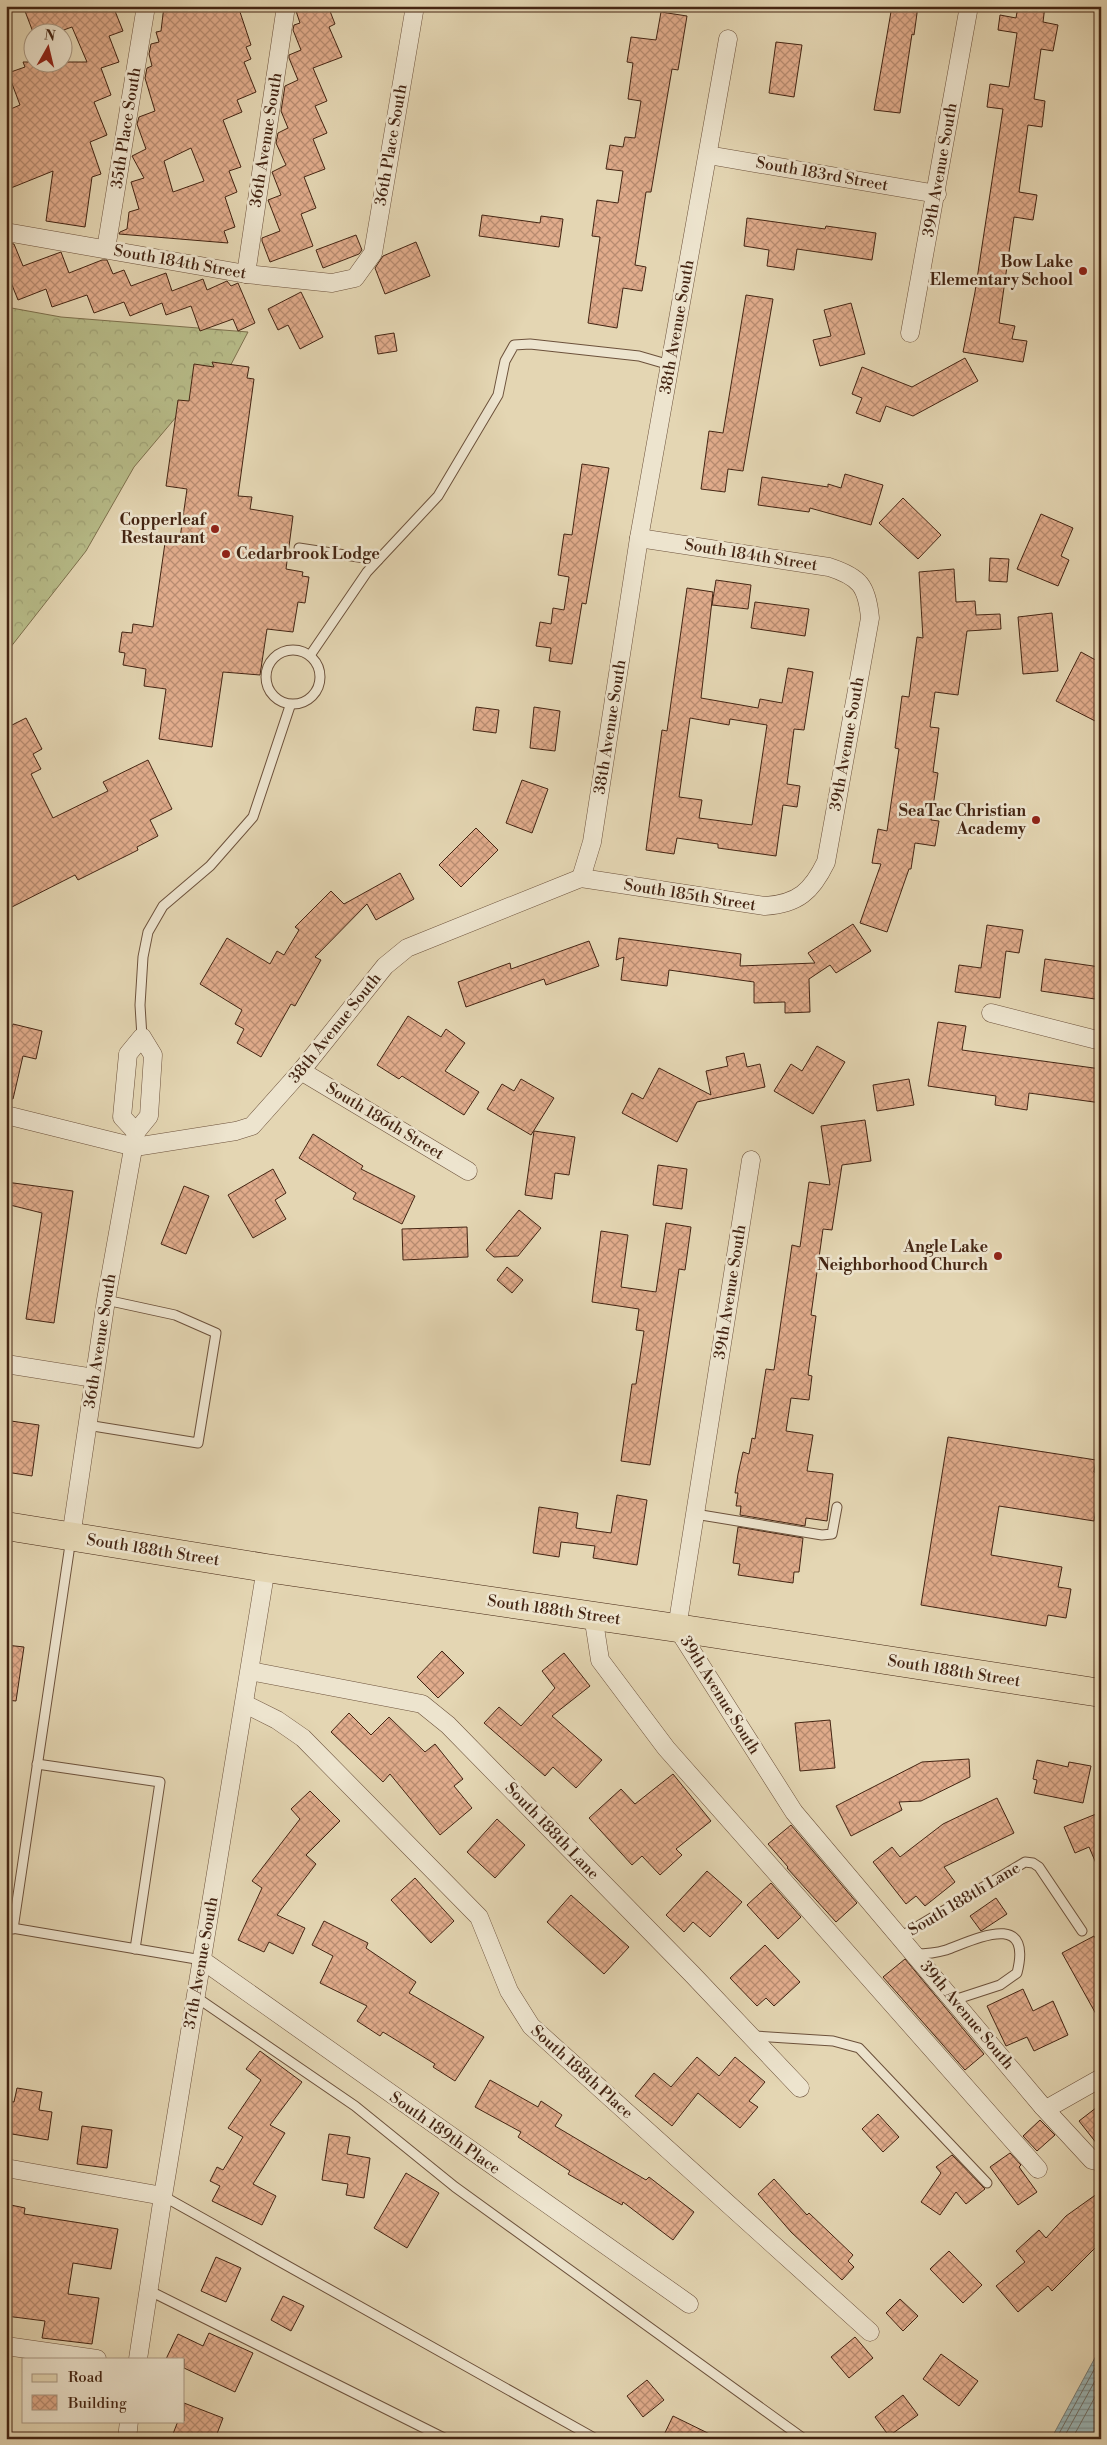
<svg xmlns="http://www.w3.org/2000/svg" width="1107" height="2445" viewBox="0 0 1107 2445" font-family="'Libre Bodoni',serif">
<style>
.forest{fill:url(#forest-crowns);stroke:#7e714e}
.water{fill:url(#water-rules);stroke:#787c75}
.lines{fill:none;stroke-linecap:round;stroke-linejoin:round}
.shore{stroke:#6f6e65;stroke-width:1}
.building{fill:url(#building-cross-hatch);stroke:#442513;fill-rule:evenodd}
.lane-casing{stroke:#6c513b;stroke-width:11}
.street-casing{stroke:#6c513b;stroke-width:19}
.primary-casing{stroke:#442513;stroke-width:29}
.lane{stroke:#ede4ce;stroke-width:9}
.street{stroke:#ede4ce;stroke-width:18}
.primary{stroke:#e4d6b3;stroke-width:28}
.poi-dot{fill:#8f2418;stroke:#ede4ce;stroke-width:2}
.labels{text-anchor:middle;dominant-baseline:central;stroke-width:5;stroke-linejoin:round;paint-order:stroke}
.street-label{font-size:16px;fill:#442513;stroke:#ede4ce}
.poi-label{font-size:16px;font-weight:bold;fill:#442513;stroke:#ede4ce;text-anchor:end}
</style>
<defs>
<pattern id="forest-crowns" width="20" height="18" patternUnits="userSpaceOnUse" patternTransform="scale(1.25)"><rect width="20" height="18" fill="#b8bd8a"/><path d="M2 6a3 3 0 1 1 6 0M12 15a3 3 0 1 1 6 0" fill="none" stroke="#9fa276"/></pattern>
<pattern id="water-rules" width="6" height="5" patternUnits="userSpaceOnUse" patternTransform="scale(1.25)"><rect width="6" height="5" fill="#9ab6b7"/><path d="M0 2.5h6" fill="none" stroke="#7f9494"/></pattern>
<pattern id="building-cross-hatch" width="8" height="8" patternUnits="userSpaceOnUse" patternTransform="scale(1.25)"><rect width="8" height="8" fill="#e1ac8c"/><path d="M0 0l8 8M0 8l8-8" fill="none" stroke="#b88c71"/></pattern>
</defs>
<rect width="100%" height="100%" fill="#e4d6b3"/>
<filter id="stains"><feTurbulence type="fractalNoise" baseFrequency=".004" numOctaves="4"/><feColorMatrix values="0 0 0 0 .2 0 0 0 0 .09 0 0 0 0 .02 0 0 0 .5 -.17"/></filter>
<radialGradient id="worn" r=".72"><stop offset=".6" stop-color="#630" stop-opacity="0"/><stop offset="1" stop-color="#630" stop-opacity=".3"/></radialGradient>
<!-- forest -->
<polygon class="forest" points="6,307 61,317 248,332 215,395 177,416 134,467 86,551 6,653"/>
<!-- water -->
<polygon class="water" points="1101,2350 1101,2439 1051,2439 1097,2354"/>
<g class="lines">
<!-- shore -->
<g class="shore">
<polyline points="1056,2439 1101,2357"/>
<polyline points="1063,2439 1101,2370"/>
<polyline points="1072,2439 1101,2386"/>
</g>
</g>
<!-- building -->
<g class="building">
<polygon points="23,6 113,6 123,31 109,36 119,62 101,68 111,95 94,102 107,135 90,142 101,174 92,177 85,227 46,221 53,171 6,190 6,111 20,105 8,73 25,67 23,62 87,62 72,27 58,32 33,32"/>
<path d="M 164,6 L 238,6 L 251,45 L 246,47 L 251,59 L 244,62 L 256,92 L 237,100 L 242,112 L 223,120 L 241,167 L 229,171 L 237,192 L 225,197 L 235,227 L 224,231 L 228,243 L 119,234 L 120,232 L 127,229 L 129,212 L 139,209 L 131,182 L 144,178 L 132,156 L 146,149 L 137,124 L 139,117 L 155,111 L 145,78 L 147,68 L 152,66 L 149,54 L 151,44 L 159,42 L 156,32 L 161,31 ZM 191,148 L 204,181 L 173,192 L 164,161 Z"/>
<polygon points="307,6 328,6 335,24 329,27 342,57 313,68 327,101 315,106 327,133 313,139 325,169 304,177 316,208 301,214 313,246 270,262 262,241 262,238 280,231 268,200 281,195 272,172 286,165 276,143 278,133 288,128 281,111 285,86 298,80 289,58 289,55 301,50 293,30 294,25 300,23 296,11"/>
<polygon points="892,6 918,6 914,35 912,34 900,113 874,110"/>
<polygon points="1018,6 1045,6 1043,22 1058,25 1053,51 1041,49 1034,99 1045,101 1042,127 1028,125 1019,192 1037,195 1033,220 1014,217 999,323 1015,326 1012,339 1027,341 1023,362 963,352 975,292 1003,109 987,107 990,84 1009,87 1017,33 998,30 1000,15 1016,18"/>
<polygon points="661,12 687,16 678,70 672,69 651,192 646,192 635,265 646,267 642,291 623,288 617,328 588,323 600,237 592,236 597,200 618,203 623,171 606,169 610,145 623,147 625,137 635,138 641,101 628,99 633,63 627,62 631,37 656,40"/>
<polygon points="776,42 802,45 794,97 769,93"/>
<polygon points="482,215 540,223 541,216 563,219 559,247 479,236"/>
<polygon points="747,218 825,229 826,226 876,233 872,260 797,249 794,270 767,266 769,250 744,246"/>
<polygon points="356,235 362,250 359,254 323,268 316,250"/>
<polygon points="416,242 430,276 385,294 375,268 383,256"/>
<polygon points="6,243 14,244 23,266 61,252 69,273 102,260 107,260 113,274 124,270 131,286 166,273 172,291 203,279 207,290 227,281 231,286 238,283 255,323 238,331 233,319 200,331 191,306 166,315 162,303 130,316 124,302 94,313 87,295 52,307 46,289 18,300 6,270"/>
<polygon points="301,292 323,337 300,349 288,325 278,330 268,309"/>
<polygon points="746,295 773,299 743,471 728,469 725,492 701,489 709,431 723,433"/>
<polygon points="851,303 865,354 820,366 813,340 831,336 824,310"/>
<polygon points="394,333 397,351 378,354 375,336"/>
<polygon points="965,358 978,381 913,416 886,406 880,422 856,413 862,398 852,394 862,367 912,387"/>
<polygon points="212,362 249,367 247,378 254,379 238,496 252,497 250,509 293,516 286,569 303,572 302,576 309,577 305,603 298,602 293,632 267,629 260,675 223,672 212,747 159,739 166,689 144,686 146,669 123,665 125,653 119,652 122,632 132,633 133,624 153,627 166,536 180,538 187,489 166,486 178,400 189,401 194,364 214,367"/>
<polygon points="582,464 609,468 586,604 582,603 572,664 549,661 551,648 536,646 540,622 551,624 553,608 564,610 569,577 558,575 564,534 572,535"/>
<polygon points="845,474 883,485 871,525 810,508 809,512 758,505 762,477 828,487 828,484 841,488"/>
<polygon points="903,498 941,535 918,559 879,523"/>
<polygon points="1041,514 1073,528 1061,556 1069,560 1058,586 1017,569"/>
<polygon points="990,558 1009,559 1007,582 989,581"/>
<polygon points="954,569 956,602 975,601 976,615 1000,614 1001,629 967,631 958,695 935,692 930,727 939,728 933,772 938,773 931,820 939,821 935,846 915,843 911,869 909,869 887,932 860,923 881,864 872,863 878,829 887,831 899,749 895,748 902,696 909,697 917,637 923,638 919,572"/>
<polygon points="716,580 751,585 748,609 712,605"/>
<path d="M 687,588 L 713,592 L 701,698 L 758,708 L 760,699 L 782,703 L 788,668 L 813,672 L 804,730 L 794,729 L 787,784 L 800,786 L 797,807 L 783,805 L 776,856 L 718,848 L 718,844 L 677,838 L 674,854 L 646,850 L 662,730 L 667,731 ZM 690,718 L 729,725 L 730,719 L 767,725 L 752,825 L 699,818 L 702,800 L 679,797 Z"/>
<polygon points="755,602 809,609 805,636 751,628"/>
<polygon points="1052,613 1058,671 1023,674 1018,617"/>
<polygon points="1081,652 1101,663 1101,724 1056,701"/>
<polygon points="476,707 499,710 496,733 473,730"/>
<polygon points="534,707 560,711 555,751 530,748"/>
<polygon points="26,718 42,749 33,754 41,769 31,774 53,818 108,791 103,782 148,760 172,809 150,820 158,836 137,847 138,850 78,880 75,875 6,910 6,728"/>
<polygon points="522,780 548,789 532,833 506,823"/>
<polygon points="476,828 498,850 461,887 439,865"/>
<polygon points="400,873 414,899 376,920 367,904 315,957 321,960 295,1006 291,1004 261,1057 237,1043 244,1029 235,1024 242,1010 200,984 227,938 270,964 277,951 284,955 299,930 295,927 331,891 344,904"/>
<polygon points="853,924 871,951 836,973 830,965 809,979 810,1012 785,1013 785,1002 754,1003 754,982 669,970 667,986 621,980 624,957 616,960 619,938 741,954 740,966 815,963 808,953"/>
<polygon points="987,925 1023,930 1019,953 1006,951 1000,998 955,992 959,965 981,968"/>
<polygon points="589,941 599,966 546,985 544,979 466,1007 458,982 510,963 511,969"/>
<polygon points="1045,959 1100,967 1095,999 1041,991"/>
<polygon points="408,1016 441,1037 446,1029 465,1043 445,1071 479,1092 464,1115 402,1076 399,1079 377,1065"/>
<polygon points="938,1022 966,1026 962,1050 1101,1069 1101,1103 1029,1093 1027,1110 995,1105 996,1096 928,1086"/>
<polygon points="13,1024 42,1031 36,1059 23,1056 13,1099 6,1098 6,1025 12,1027"/>
<polygon points="817,1046 845,1062 813,1114 774,1091 791,1064 802,1071"/>
<polygon points="744,1053 747,1067 760,1064 765,1087 697,1102 677,1142 622,1113 632,1093 643,1099 659,1068 711,1095 706,1071 728,1066 726,1057"/>
<polygon points="521,1079 554,1098 531,1135 487,1109 502,1084 514,1091"/>
<polygon points="909,1079 914,1105 877,1111 873,1085"/>
<polygon points="865,1120 871,1161 842,1165 832,1230 823,1229 811,1315 816,1316 808,1375 812,1376 809,1400 791,1398 786,1431 813,1435 807,1471 833,1474 827,1521 806,1518 805,1526 740,1515 741,1506 736,1506 738,1493 735,1493 738,1474 743,1452 749,1454 752,1438 755,1439 766,1369 774,1370 792,1245 800,1247 809,1182 830,1185 821,1126"/>
<polygon points="534,1131 575,1137 569,1175 555,1173 552,1199 525,1195"/>
<polygon points="313,1134 363,1166 361,1169 415,1196 402,1224 353,1199 356,1193 299,1158"/>
<polygon points="658,1165 687,1169 682,1209 653,1205"/>
<polygon points="273,1169 286,1193 275,1200 286,1219 253,1238 228,1195"/>
<polygon points="6,1182 73,1191 54,1323 26,1319 42,1213 6,1204"/>
<polygon points="184,1186 209,1196 186,1254 161,1244"/>
<polygon points="519,1210 541,1228 518,1256 494,1257 486,1250"/>
<polygon points="666,1223 691,1227 685,1270 679,1269 650,1465 621,1461 632,1384 636,1384 644,1331 636,1330 639,1309 592,1302 601,1231 628,1235 621,1287 656,1292"/>
<polygon points="467,1227 468,1257 403,1260 402,1229"/>
<polygon points="507,1267 523,1280 512,1293 497,1280"/>
<polygon points="11,1421 39,1425 32,1476 6,1472 6,1452"/>
<polygon points="948,1437 1096,1460 1094,1472 1101,1474 1101,1501 1097,1501 1094,1521 999,1506 991,1555 1062,1567 1058,1587 1071,1589 1066,1618 1048,1615 1046,1626 921,1605"/>
<polygon points="617,1495 647,1500 637,1565 593,1558 595,1546 561,1542 559,1557 533,1553 539,1507 578,1513 576,1528 611,1533"/>
<polygon points="738,1527 803,1538 799,1572 794,1572 793,1583 738,1575 740,1564 733,1563"/>
<polygon points="6,1645 24,1647 16,1701 6,1700"/>
<polygon points="442,1651 464,1673 438,1698 417,1677"/>
<polygon points="564,1653 590,1686 552,1716 602,1760 576,1788 553,1767 545,1776 484,1723 499,1707 521,1726 555,1688 542,1671"/>
<polygon points="349,1713 371,1735 389,1717 425,1752 435,1744 463,1779 454,1786 472,1808 440,1835 390,1774 383,1782 331,1732"/>
<polygon points="830,1720 835,1768 800,1771 795,1723"/>
<polygon points="969,1759 970,1777 921,1801 899,1802 902,1810 851,1836 836,1806 922,1762"/>
<polygon points="1037,1760 1068,1767 1069,1762 1091,1766 1083,1803 1034,1793 1037,1780 1033,1779"/>
<polygon points="673,1774 711,1821 676,1849 682,1855 660,1875 642,1856 632,1865 589,1818 621,1789 635,1804"/>
<polygon points="310,1791 340,1821 306,1855 316,1864 277,1915 305,1928 293,1954 269,1942 264,1952 238,1940 262,1888 252,1881 300,1819 291,1809"/>
<polygon points="997,1798 1014,1833 944,1867 955,1882 925,1906 916,1896 906,1904 873,1862 892,1847 900,1857 943,1824"/>
<polygon points="1101,1812 1101,1875 1089,1847 1075,1853 1064,1827"/>
<polygon points="497,1819 525,1845 495,1878 467,1852"/>
<polygon points="791,1825 857,1903 836,1922 787,1868 788,1867 768,1844"/>
<polygon points="707,1871 742,1902 710,1937 693,1922 684,1932 666,1915"/>
<polygon points="415,1878 454,1921 431,1943 391,1900"/>
<polygon points="771,1883 801,1917 778,1939 747,1905"/>
<polygon points="571,1895 629,1947 604,1974 547,1922"/>
<polygon points="996,1898 1007,1914 981,1931 970,1916"/>
<polygon points="324,1921 368,1943 366,1948 416,1982 409,1993 484,2037 455,2081 433,2067 435,2064 383,2032 380,2036 357,2021 367,2006 320,1983 333,1956 312,1945"/>
<polygon points="1094,1936 1101,1948 1101,2023 1062,1953"/>
<polygon points="765,1945 800,1982 774,2006 766,1998 757,2006 730,1978"/>
<polygon points="905,1959 984,2054 965,2070 883,1977"/>
<polygon points="1023,1989 1033,2011 1053,2001 1068,2035 1034,2051 1027,2037 1006,2046 987,2006"/>
<polygon points="260,2051 302,2082 270,2125 285,2133 253,2184 276,2196 262,2225 212,2201 220,2186 210,2181 217,2167 223,2170 243,2137 228,2128 261,2080 246,2069"/>
<polygon points="697,2057 719,2076 735,2057 765,2082 749,2101 758,2107 740,2128 698,2093 672,2126 635,2096 654,2073 671,2087"/>
<polygon points="490,2080 538,2107 541,2101 562,2115 555,2126 646,2180 649,2177 694,2212 673,2240 623,2202 622,2205 568,2174 570,2171 518,2137 521,2132 475,2107"/>
<polygon points="17,2088 42,2092 39,2110 52,2112 48,2140 6,2133 6,2101 14,2102"/>
<polygon points="1101,2104 1101,2149 1079,2121"/>
<polygon points="878,2114 899,2137 883,2152 862,2129"/>
<polygon points="1040,2120 1055,2135 1037,2151 1023,2136"/>
<polygon points="82,2126 112,2130 107,2168 77,2164"/>
<polygon points="329,2134 350,2137 347,2154 370,2158 364,2198 346,2195 348,2184 322,2180"/>
<polygon points="1010,2153 1021,2165 1019,2167 1037,2192 1018,2205 990,2167"/>
<polygon points="952,2155 985,2189 966,2204 956,2192 940,2215 921,2202 941,2173 936,2167"/>
<polygon points="406,2173 439,2193 407,2248 374,2228"/>
<polygon points="774,2179 807,2215 809,2213 853,2255 848,2261 854,2267 842,2280 791,2232 758,2194"/>
<polygon points="1101,2191 1101,2242 1052,2291 1048,2286 1018,2312 996,2286 1025,2262 1016,2251 1039,2230 1046,2238 1066,2216"/>
<polygon points="6,2204 25,2208 24,2214 118,2229 111,2269 73,2263 68,2294 99,2298 92,2344 42,2338 45,2321 6,2316"/>
<polygon points="949,2251 982,2285 963,2303 930,2269"/>
<polygon points="216,2257 241,2268 226,2302 201,2291"/>
<polygon points="283,2296 304,2306 291,2331 271,2320"/>
<polygon points="900,2299 918,2316 903,2331 886,2313"/>
<polygon points="209,2333 253,2353 235,2392 184,2368 184,2359 166,2359 178,2334 203,2346"/>
<polygon points="855,2337 873,2358 849,2378 831,2357"/>
<polygon points="941,2354 978,2381 959,2406 923,2379"/>
<polygon points="647,2380 664,2400 643,2417 627,2396"/>
<polygon points="903,2395 918,2415 889,2436 875,2417"/>
<polygon points="184,2403 223,2418 215,2439 171,2439 178,2421 184,2421"/>
<polygon points="673,2416 720,2439 662,2439"/>
</g>
<g class="lines">
<defs>
<g id="lane">
<polyline points="299,548 378,560"/>
<circle cx="293" cy="677" r="27"/>
<polyline points="311,654 367,572 438,496 498,395 505,361 514,345 530,344 639,356 670,365"/>
<polyline points="142,1037 140,1005 143,957 148,932 163,906 210,866 253,817 290,706"/>
<polyline points="87,1425 198,1443 216,1333 175,1315 106,1300"/>
<polyline points="695,1514 822,1535 832,1534 837,1507"/>
<polyline points="37,1764 160,1782 135,1949"/>
<polyline points="6,1927 202,1960"/>
<polyline points="13,1929 71,1538"/>
<polyline points="900,1937 1025,1862 1033,1863 1039,1867 1082,1931"/>
<path d="M 915,1954 C 925,1954 936,1953 946,1950 C 976,1939 1033,1910 1017,1973 L 1000,1985 L 954,2000"/>
<polyline points="196,1997 355,2106 455,2187 804,2439"/>
<polyline points="754,2036 833,2041 859,2048 987,2183"/>
<polyline points="163,2196 596,2439"/>
<polyline points="148,2290 446,2439"/>
</g>
<g id="street">
<polyline points="708,155 937,194"/>
<polyline points="6,232 246,274 332,283 355,278 373,253 415,6"/>
<polyline points="106,249 146,6"/>
<polyline points="246,274 286,6"/>
<polyline points="910,333 969,6"/>
<polyline points="581,878 592,842 639,538 728,39"/>
<path d="M 581,878 L 765,906 C 798,904 812,891 826,862 L 870,618 C 867,586 860,577 829,567 L 639,538"/>
<polyline points="991,1013 1101,1041"/>
<polygon points="142,1037 153,1055 149,1116 136,1132 122,1117 128,1054"/>
<polyline points="301,1071 468,1171"/>
<polyline points="6,1115 135,1147 236,1131 252,1126 301,1071 385,966 407,948 581,878"/>
<polyline points="751,1160 677,1628 794,1812 1043,2107 1092,2160 1101,2162"/>
<polyline points="6,1364 94,1378"/>
<polyline points="71,1537 106,1300 136,1132"/>
<polyline points="593,1615 600,1660 666,1748 1038,2169"/>
<polyline points="250,1671 422,1704 448,1725 692,1974 800,2088"/>
<polyline points="245,1704 277,1720 303,1738 479,1917 509,1991 531,2026 870,2332"/>
<polyline points="202,1960 689,2304"/>
<polyline points="1043,2107 1048,2108 1101,2078"/>
<polyline points="6,2168 163,2196"/>
<polyline points="6,2346 97,2359"/>
<polyline points="138,2359 163,2196 266,1568"/>
<polyline points="127,2439 129,2421"/>
</g>
<polyline id="primary" points="6,1526 266,1568 677,1628 1101,1693"/>
</defs>
<!-- lane casing -->
<use href="#lane" class="lane-casing"/>
<!-- street casing -->
<use href="#street" class="street-casing"/>
<!-- primary casing -->
<use href="#primary" class="primary-casing"/>
<!-- lane -->
<use href="#lane" class="lane"/>
<!-- street -->
<use href="#street" class="street"/>
<!-- primary -->
<use href="#primary" class="primary"/>
</g>
<!-- markers -->
<g class="poi-dot">
<circle cx="1083" cy="271" r="5"/>
<circle cx="215" cy="529" r="5"/>
<circle cx="226" cy="554" r="5"/>
<circle cx="1036" cy="820" r="5"/>
<circle cx="998" cy="1256" r="5"/>
</g>
<g class="labels">
<!-- street labels -->
<g class="street-label">
<text transform="translate(126 128) rotate(-81)">35th Place South</text>
<text transform="translate(266 140) rotate(-81)">36th Avenue South</text>
<text transform="translate(391 145) rotate(-80)">36th Place South</text>
<text transform="translate(940 170) rotate(-80)">39th Avenue South</text>
<text transform="translate(822 174) rotate(10)">South 183rd Street</text>
<text transform="translate(180 262) rotate(10)">South 184th Street</text>
<text transform="translate(677 327) rotate(-80)">38th Avenue South</text>
<text transform="translate(751 555) rotate(9)">South 184th Street</text>
<text transform="translate(610 727) rotate(-81)">38th Avenue South</text>
<text transform="translate(847 744) rotate(-80)">39th Avenue South</text>
<text transform="translate(690 895) rotate(9)">South 185th Street</text>
<text transform="translate(335 1028) rotate(-51)">38th Avenue South</text>
<text transform="translate(385 1121) rotate(31)">South 186th Street</text>
<text transform="translate(730 1292) rotate(-81)">39th Avenue South</text>
<text transform="translate(100 1341) rotate(-81)">36th Avenue South</text>
<text transform="translate(153 1550) rotate(9)">South 188th Street</text>
<text transform="translate(554 1610) rotate(8)">South 188th Street</text>
<text transform="translate(954 1671) rotate(9)">South 188th Street</text>
<text transform="translate(720 1695) rotate(58)">39th Avenue South</text>
<text transform="translate(552 1831) rotate(46)">South 188th Lane</text>
<text transform="translate(964 1899) rotate(-31)">South 188th Lane</text>
<text transform="translate(201 1963) rotate(-80)">37th Avenue South</text>
<text transform="translate(967 2015) rotate(50)">39th Avenue South</text>
<text transform="translate(582 2072) rotate(42)">South 188th Place</text>
<text transform="translate(445 2133) rotate(35)">South 189th Place</text>
</g>
<!-- poi labels -->
<g class="poi-label">
<text x="1073" y="262">Bow Lake<tspan x="1073" dy="18">Elementary School</tspan></text>
<text x="205" y="520">Copperleaf<tspan x="205" dy="18">Restaurant</tspan></text>
<text x="236" y="554" text-anchor="start">Cedarbrook Lodge</text>
<text x="1026" y="811">SeaTac Christian<tspan x="1026" dy="18">Academy</tspan></text>
<text x="988" y="1247">Angle Lake<tspan x="988" dy="18">Neighborhood Church</tspan></text>
</g>
</g>
<!-- margin -->
<rect width="1107" height="2445" fill="none" stroke="#e4d6b3" stroke-width="25"/>
<rect x="8" y="8" width="1092" height="2430" fill="none" stroke="#442513" stroke-width="2.5"/>
<rect x="12" y="12" width="1082" height="2420" fill="none" stroke="#442513"/>
<!-- legend -->
<rect x="22" y="2358" width="162" height="65" fill="#ede4ce" stroke="#a99883"/>
<rect x="32" y="2374" width="25" height="8" fill="#e4d6b3" stroke="#a99883"/>
<text x="68" y="2382" font-size="15" fill="#442513">Road</text>
<rect x="32" y="2395" width="25" height="15" fill="url(#building-cross-hatch)" stroke="#a99883"/>
<text x="68" y="2408" font-size="15" fill="#442513">Building</text>
<!-- north arrow -->
<g transform="translate(48 48) rotate(8)"><circle r="24" fill="#ede4ce" stroke="#a99883"/>
<path d="M0-4L9 19L0 12L-9 19Z" fill="#8f2418"/>
<text y="-8" font-size="14" font-weight="bold" text-anchor="middle" fill="#442513">N</text>
</g>
<rect width="100%" height="100%" filter="url(#stains)"/>
<rect width="100%" height="100%" fill="url(#worn)"/>
</svg>
